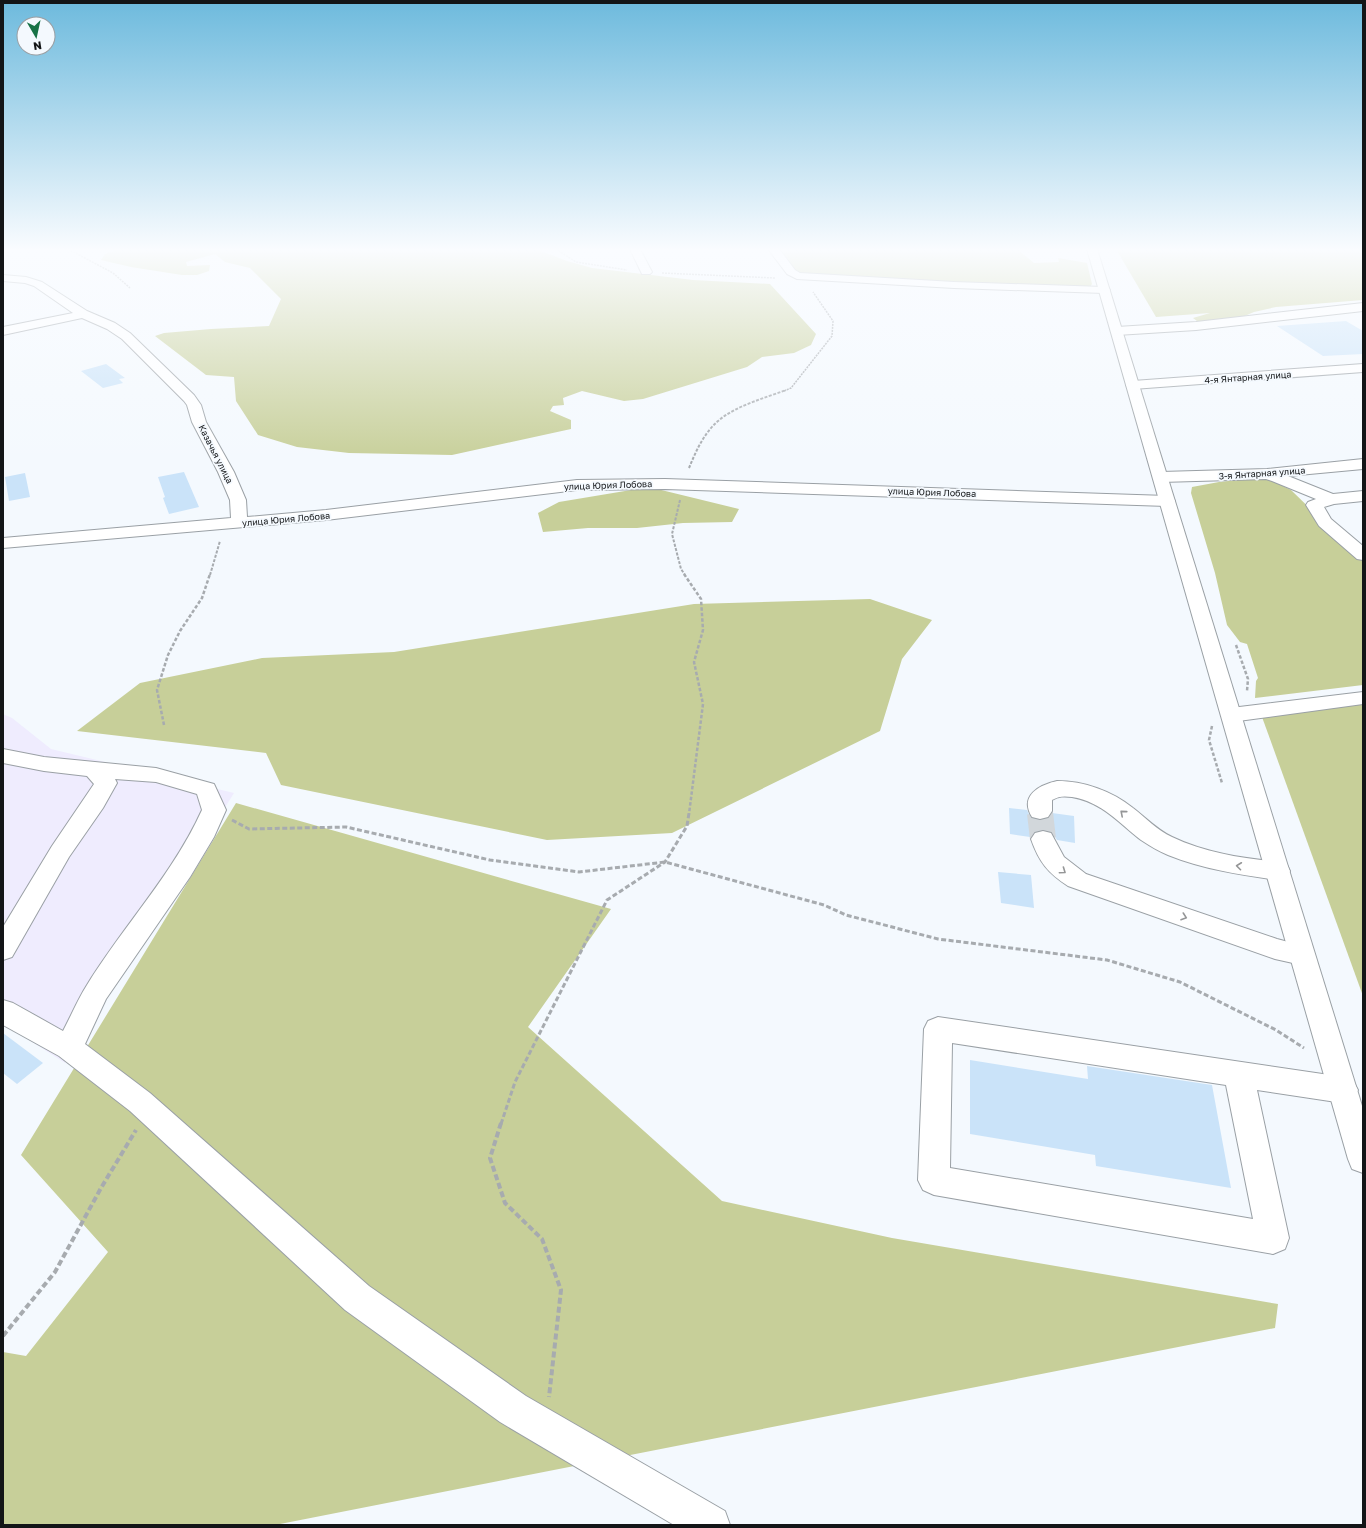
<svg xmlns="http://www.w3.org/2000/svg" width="1366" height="1528" viewBox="0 0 1366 1528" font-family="'Golos Text',sans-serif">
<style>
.industrial{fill:#efecfe}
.green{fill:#c7cf99}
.building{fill:#cae3f9}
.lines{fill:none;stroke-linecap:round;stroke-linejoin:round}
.minor-tunnel-far1{stroke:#d2d7db;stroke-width:20;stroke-dasharray:20 10;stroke-linecap:butt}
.minor-tunnel{stroke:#d2d7db;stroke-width:26;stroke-dasharray:26 13;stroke-linecap:butt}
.minor-casing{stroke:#9aa0a5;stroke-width:2}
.major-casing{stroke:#9aa0a5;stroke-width:2}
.path-far4{stroke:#a7abaf;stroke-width:1.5;stroke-dasharray:2 1;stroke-linecap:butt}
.path-far3{stroke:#a7abaf;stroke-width:2;stroke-dasharray:3 1.5;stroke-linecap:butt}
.path-far2{stroke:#a7abaf;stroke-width:2.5;stroke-dasharray:3.5 2;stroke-linecap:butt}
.path-far1{stroke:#a7abaf;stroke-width:3;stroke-dasharray:5 2.5;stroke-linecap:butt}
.path{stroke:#a7abaf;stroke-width:4;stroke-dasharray:6 3;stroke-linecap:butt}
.minor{fill:#fff;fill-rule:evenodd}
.major{fill:#fff;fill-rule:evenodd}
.oneway{stroke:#959697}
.labels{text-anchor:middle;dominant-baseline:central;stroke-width:3.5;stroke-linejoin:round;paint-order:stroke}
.far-street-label{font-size:9px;fill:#131517;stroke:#f4f9fe}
</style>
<rect width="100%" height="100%" fill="#f4f9fe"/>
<!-- industrial -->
<polygon class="industrial" points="3,714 12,718 51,749 234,793 65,1063 3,1023"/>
<!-- green -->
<g class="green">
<polygon points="119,249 536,249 567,261 592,268 693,280 770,284 816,334 811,345 794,353 762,357 747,367 643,399 624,401 582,391 563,398 564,405 553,406 550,411 571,420 571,429 452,455 349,453 297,447 258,435 236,401 234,377 206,375 155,336 164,333 211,329 269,326 281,299 250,268 225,262 215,254 186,262 187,266 210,265 209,271 197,275 182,275 131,267 101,260 105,254"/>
<polygon points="778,249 1017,249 1034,263 1059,262 1058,258 1087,263 1092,284 1090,287 1051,288 800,273 793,269"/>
<polygon points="1116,249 1363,249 1363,300 1276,307 1254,312 1233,321 1204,322 1197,321 1193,318 1210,313 1156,317"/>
<polygon points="1257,478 1273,481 1291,490 1363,560 1363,685 1255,698 1256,681 1258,678 1247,644 1240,642 1227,625 1215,573 1191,493 1192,487 1219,482"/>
<polygon points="649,487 739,509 732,522 683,523 637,528 588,528 543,532 538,513 559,502"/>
<polygon points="870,599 932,620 902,659 880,731 672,833 547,840 281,785 266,753 77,731 140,683 262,658 394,652 694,604"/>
<polygon points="1363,704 1363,996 1262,717"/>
<polygon points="236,803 611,909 528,1027 722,1201 892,1238 1278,1304 1275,1328 275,1525 3,1525 3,1352 26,1356 108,1252 21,1155"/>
</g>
<!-- building -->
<g class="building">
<polygon points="1346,321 1363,331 1363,354 1323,356 1277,326"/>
<polygon points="106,364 125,378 119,379 123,383 103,388 81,371"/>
<polygon points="184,472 199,507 169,514 163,498 165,497 158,477"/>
<polygon points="25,473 30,497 9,501 5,477"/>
<polygon points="1009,808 1027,810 1031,818 1040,820 1048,818 1052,813 1074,816 1075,843 1057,840 1052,832 1043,830 1035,832 1030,837 1010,834"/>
<polygon points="998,872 1031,875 1034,908 1001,903"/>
<polygon points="3,1033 43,1063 17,1084 3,1073"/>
<polygon points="970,1060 1088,1079 1087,1066 1212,1085 1231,1188 1096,1166 1095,1155 970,1134"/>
</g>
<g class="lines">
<!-- minor-tunnel-far1 -->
<polyline class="minor-tunnel-far1" points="1040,811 1040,814"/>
<!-- minor-tunnel -->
<polyline class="minor-tunnel" points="1040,813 1043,839"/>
<defs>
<g id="minor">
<polygon points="630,249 640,249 652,272 650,274 642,274"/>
<polygon points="768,249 779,249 795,270 800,273 954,282 1104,287 1108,288 1110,290 1108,292 1104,293 954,288 797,279 787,274"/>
<polygon points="3,275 26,277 42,282 87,311 115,323 130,333 194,395 201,405 206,422 234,472 246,500 247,517 326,510 577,480 665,479 1167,496 1173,498 1175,501 1173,504 1167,506 665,489 577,490 326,520 3,548 3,538 231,518 230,500 218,472 192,422 187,405 184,401 122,339 107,329 82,318 3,335 3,327 73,313 34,286 25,283 3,281"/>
<polygon points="1363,303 1363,311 1196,330 1117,335 1113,334 1111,331 1113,328 1117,327 1196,322"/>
<polygon points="1363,364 1363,372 1133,389 1128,388 1126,385 1128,382 1133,381"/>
<polygon points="1363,459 1363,469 1288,476 1333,494 1363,491 1363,501 1334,504 1324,507 1331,519 1363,546 1363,560 1357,559 1319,526 1306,505 1308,502 1316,499 1272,481 1266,479 1161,482 1155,480 1153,477 1155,474 1161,472 1267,469"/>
<polygon points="1363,692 1363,704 1231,722 1224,720 1221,715 1224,710 1231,708"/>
<path d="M 3,749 L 44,757 L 156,768 L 214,784 L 226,810 L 214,837 L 190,877 L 106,999 L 85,1044 L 150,1093 L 369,1286 L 526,1396 L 725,1511 L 730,1525 L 674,1525 L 500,1422 L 345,1310 L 130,1111 L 59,1056 L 3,1025 L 3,1000 L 13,1003 L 63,1031 C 71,1016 78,999 87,985 C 124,925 173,874 202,810 L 197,794 L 156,782 L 115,779 L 117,783 L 103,808 L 69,857 L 12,957 L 3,960 L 3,927 L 52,846 L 94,784 L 87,776 L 44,771 L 3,763 Z"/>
<path d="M 1057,781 C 1084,781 1112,791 1133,808 C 1146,818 1157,830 1172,837 C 1205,853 1242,858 1278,862 L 1287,865 L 1290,871 L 1287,877 L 1278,880 C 1241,875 1203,869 1168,855 C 1158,851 1150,846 1141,840 C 1119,823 1102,802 1072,797 C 1064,796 1059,796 1052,800 L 1052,811 L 1048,817 L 1040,819 L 1032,817 C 1019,796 1039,785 1057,781 Z"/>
<path d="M 1043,831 L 1051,833 L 1064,857 L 1086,874 L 1277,939 L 1311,948 L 1315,955 L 1311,962 L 1302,965 L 1275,959 L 1068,886 C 1048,873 1039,862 1031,839 L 1035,833 Z"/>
<path d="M 938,1017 L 1343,1077 L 1353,1081 L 1358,1090 L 1353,1099 L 1343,1103 L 1257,1090 L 1289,1238 L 1285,1249 L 1273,1254 L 934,1195 L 923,1190 L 918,1180 L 924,1029 L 928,1021 ZM 952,1043 L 1226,1085 L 1253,1219 L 950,1168 Z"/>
</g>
<polygon id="major" points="1087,249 1097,249 1363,1109 1363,1173 1352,1169 1348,1159"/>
</defs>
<!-- minor casing -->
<use href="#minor" class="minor-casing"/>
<!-- major casing -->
<use href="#major" class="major-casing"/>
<!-- path-far4 -->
<g class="path-far4">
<polyline points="68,249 113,273 130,288"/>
<polyline points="556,249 576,262 627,270"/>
<polyline points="662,273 775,278"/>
<polyline points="784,391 791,388 832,336 833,321 813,292"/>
</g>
<!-- path-far3 -->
<g class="path-far3">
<path d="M 689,468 C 696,451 704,433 718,421 C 735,406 765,398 786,390"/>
<polyline points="680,500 672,534 681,569 685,575"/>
<polyline points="210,575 220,541"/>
</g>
<!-- path-far2 -->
<g class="path-far2">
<polyline points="684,574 701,599 703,630 694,662 703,704 689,814"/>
<polyline points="1236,645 1248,679 1247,691"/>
<polyline points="164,725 157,690 168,655 180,631 202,598 210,574"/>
<polyline points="1212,726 1209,740 1222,783"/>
</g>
<!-- path-far1 -->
<g class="path-far1">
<polyline points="232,820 249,829 346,827 490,860 579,872 665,862 824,905 846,915 938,939 1107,960 1180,982 1276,1030 1304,1048"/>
<polyline points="501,1124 515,1082 607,900 665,862 687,826 689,813"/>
</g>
<!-- path -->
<g class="path">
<polyline points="501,1123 490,1158 505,1203 542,1239 561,1290 549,1397"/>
<polyline points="3,1336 55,1272 101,1188 136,1130"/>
</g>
<!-- minor -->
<use href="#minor" class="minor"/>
<!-- major -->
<use href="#major" class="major"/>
</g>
<!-- one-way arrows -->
<defs><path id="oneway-chevron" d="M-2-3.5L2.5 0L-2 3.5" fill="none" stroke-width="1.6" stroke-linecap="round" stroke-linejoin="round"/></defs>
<g class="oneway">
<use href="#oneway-chevron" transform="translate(1123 813) rotate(-139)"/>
<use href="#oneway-chevron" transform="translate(1239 866) rotate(-173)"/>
<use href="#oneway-chevron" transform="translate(1063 871) rotate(35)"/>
<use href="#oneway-chevron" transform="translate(1184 917) rotate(19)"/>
</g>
<!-- sky -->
<linearGradient id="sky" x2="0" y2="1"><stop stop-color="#6dbadd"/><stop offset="0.54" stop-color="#fafcff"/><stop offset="1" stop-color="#fafcff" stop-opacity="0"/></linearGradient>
<rect width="1366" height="463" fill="url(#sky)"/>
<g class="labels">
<!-- far-street labels -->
<g class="far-street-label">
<text transform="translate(1248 377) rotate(-4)">4-я Янтарная улица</text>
<text transform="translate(216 454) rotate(63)">Казачья улица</text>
<text transform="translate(1262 473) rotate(-4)">3-я Янтарная улица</text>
<text transform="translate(608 485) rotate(-2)">улица Юрия Лобова</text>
<text transform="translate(932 492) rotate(2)">улица Юрия Лобова</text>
<text transform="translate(286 519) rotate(-5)">улица Юрия Лобова</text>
</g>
</g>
<!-- border -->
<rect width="1366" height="1528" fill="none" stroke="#131517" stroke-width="8"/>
<!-- north arrow -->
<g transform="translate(36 36) rotate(171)"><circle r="19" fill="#f4f9fe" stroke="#9a9ea2"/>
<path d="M0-3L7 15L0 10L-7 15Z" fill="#177246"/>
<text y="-6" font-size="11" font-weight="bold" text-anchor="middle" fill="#131517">N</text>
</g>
</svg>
